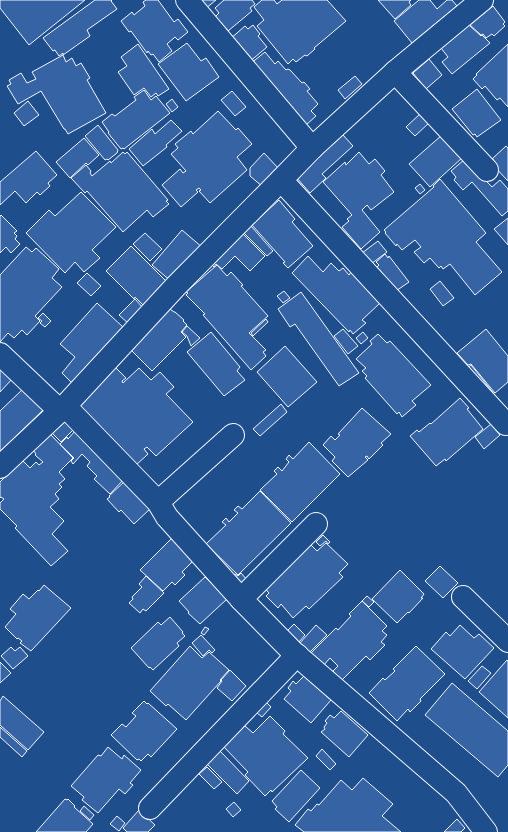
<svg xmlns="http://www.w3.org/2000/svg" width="508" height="832" viewBox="0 0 508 832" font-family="Cabin,sans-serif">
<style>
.building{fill:#3563a3;stroke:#f2f6ff}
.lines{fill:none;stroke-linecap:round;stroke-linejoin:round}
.minor-casing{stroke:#f2f6ff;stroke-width:24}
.minor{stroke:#1f4e8c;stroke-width:22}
</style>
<rect width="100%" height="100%" fill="#1f4e8c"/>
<!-- building -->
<g class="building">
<polygon points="0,0 85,0 29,45 0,8"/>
<polygon points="95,0 112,0 111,1 117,9 87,30 90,36 63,55 63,53 59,56 55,50 53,51 43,38"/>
<polygon points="146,0 158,0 174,22 178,19 188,32 178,40 175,37 167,44 172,51 159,62 153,54 151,55 148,51 147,53 131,31 129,32 121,21 132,12 134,15 145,6 143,2"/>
<polygon points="197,0 216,0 205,9"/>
<polygon points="224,0 252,0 255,4 250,8 252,11 228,31 226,28 224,29 215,17 219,13 215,8"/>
<polygon points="262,0 274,0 277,4 282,0 327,0 346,21 314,48 315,49 307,56 305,55 296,62 293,59 288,64 257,26 264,20 254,7"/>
<polygon points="378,0 411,0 409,2 411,5 395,19"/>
<polygon points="419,0 430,0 437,9 447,0 452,0 457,6 412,43 394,21"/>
<polygon points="493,6 505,22 503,24 505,26 494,36 492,34 486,38 483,34 481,35 470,25"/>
<polygon points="253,25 260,34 258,36 267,47 248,63 229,40 245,26 248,29"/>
<polygon points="469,25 481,36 482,35 490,43 452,74 442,62 448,57 441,48"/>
<polygon points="187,43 201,61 206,58 219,77 186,101 158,64"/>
<polygon points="138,44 169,89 158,96 156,93 151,97 144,88 134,95 118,72 127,66 121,57"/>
<polygon points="508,44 508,107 500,98 497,100 485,86 482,89 473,79 477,75 476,74"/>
<polygon points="265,52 275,64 278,61 286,70 288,69 290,70 302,83 304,82 310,89 307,91 318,104 311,111 316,116 306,125 250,64"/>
<polygon points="63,55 66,62 72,58 76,66 81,63 90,78 87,80 106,113 68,134 65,129 64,129 41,91 18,104 7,86 11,84 9,80 21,73 27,83 36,79 32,72"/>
<polygon points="429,59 442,75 426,89 413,73"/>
<polygon points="355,76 362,84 345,99 338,90"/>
<polygon points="477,89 501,120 477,137 475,134 473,135 452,109"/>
<polygon points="144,90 151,100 156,96 170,113 124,149 123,148 121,149 108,133 109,132 102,122 112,114 115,116 136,100 134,97"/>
<polygon points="232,91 246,107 235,116 221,100"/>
<polygon points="172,99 178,107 172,112 166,104"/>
<polygon points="28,101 39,115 24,126 14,113"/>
<polygon points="218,111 236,130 238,128 252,144 237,157 247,170 210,203 199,191 201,190 199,188 196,190 198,192 181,207 162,185 180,169 183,173 186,171 171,154 178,148 175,144 191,131 193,134"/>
<polygon points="422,112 431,121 415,136 406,127"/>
<polygon points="171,120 182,131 166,145 167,147 143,166 129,149 152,129 155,134"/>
<polygon points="98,125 118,150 117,153 108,160 107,159 105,160 85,136"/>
<polygon points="343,135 353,146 322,174 326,178 310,193 296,177"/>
<polygon points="442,135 463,157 430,187 409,164"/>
<polygon points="84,138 99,155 88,165 86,163 70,178 56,162"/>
<polygon points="506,146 508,148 508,181 491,163 494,160 492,159"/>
<polygon points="36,151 57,175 48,183 50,186 40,195 37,192 26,203 15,191 0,205 0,182"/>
<polygon points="123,152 125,154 127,152 168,200 166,201 169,204 153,217 147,210 123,232 87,191 85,193 71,178 86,165 91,171 90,173 92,176 110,161 111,163"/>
<polygon points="359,152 369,164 375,159 385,171 381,175 394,192 371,210 367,205 362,210 380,232 361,249 342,227 349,221 347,219 352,215 323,182 345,162 346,165"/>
<polygon points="264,153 280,170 263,187 250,176 250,168"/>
<polygon points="465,159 492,187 500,180 508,189 508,211 502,216 472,182 463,190 454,180 456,177 451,171"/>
<polygon points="440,179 486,233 476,242 502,272 475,295 450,264 443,269 441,266 439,268 430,258 424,263 414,252 421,247 415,240 402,250 397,244 396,246 385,233 386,232 384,230 434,187 433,186"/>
<polygon points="420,184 425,190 420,194 415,188"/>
<polygon points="81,192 116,227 92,250 100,258 84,272 75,262 65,273 26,233 49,210 55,216"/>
<polygon points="279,200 295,219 292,222 313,246 288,268 283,263 285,262 252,225"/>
<polygon points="1,215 17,231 14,233 17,236 15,239 20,244 11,253 6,247 0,253 0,216"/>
<polygon points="508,218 508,245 494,229"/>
<polygon points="251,226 273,251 267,256 244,233"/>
<polygon points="182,230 203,248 172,282 152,265"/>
<polygon points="145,233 162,249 150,261 133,244"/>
<polygon points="243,234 265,256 250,271 235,256 222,269 216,264 214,267 212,265"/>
<polygon points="378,241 387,252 371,264 362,253"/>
<polygon points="131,246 169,284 146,308 135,297 134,299 106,271"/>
<polygon points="26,247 32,252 36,248 59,269 52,278 62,287 35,316 40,321 27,335 22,330 14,338 8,333 0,342 0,275"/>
<polygon points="385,254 388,258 389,256 409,282 396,291 377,267 379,265 376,262"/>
<polygon points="308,256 323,272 331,263 339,271 343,268 349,275 351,272 380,303 362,320 366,323 353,334 350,330 349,332 292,273"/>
<polygon points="217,265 227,276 231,272 243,285 241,286 268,316 249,333 266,350 263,352 266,356 251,370 203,315 205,314 186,295 188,293 186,292"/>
<polygon points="87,273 101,286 91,296 77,283"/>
<polygon points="440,281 454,298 443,306 430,289"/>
<polygon points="284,291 290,298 283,303 277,296"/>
<polygon points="301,292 359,373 339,386 295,324 290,327 278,309"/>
<polygon points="135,299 143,308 129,324 119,315"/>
<polygon points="97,303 124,328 72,383 62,373 75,357 60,344"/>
<polygon points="170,309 174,312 175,312 184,320 183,321 187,325 181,332 186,337 152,371 131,350"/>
<polygon points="43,313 51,321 45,327 40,323 42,321 38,318"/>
<polygon points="266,319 268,322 253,336 251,333"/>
<polygon points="187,326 200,338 191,346 187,336 182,332"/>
<polygon points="343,329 358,346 348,354 334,336"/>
<polygon points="486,329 508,356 508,382 495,393 471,364 468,365 457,353"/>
<polygon points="211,332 240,367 237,371 245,380 224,396 187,352"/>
<polygon points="363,332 368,338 361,344 356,338"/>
<polygon points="378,334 387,343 390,341 431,385 412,401 416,405 402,417 399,412 397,414 365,378 367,376 362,371 366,368 356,359 372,344 370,341"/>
<polygon points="285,346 317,382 288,407 257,372"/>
<polygon points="0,364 14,377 0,392"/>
<polygon points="471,365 495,395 491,398 466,369"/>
<polygon points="115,367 126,378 122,381 123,383 139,368 151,380 160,372 174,387 166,394 193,422 156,456 147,447 144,449 148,454 135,466 78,406"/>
<polygon points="25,387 45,408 0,452 0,411"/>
<polygon points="460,398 469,408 467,409 483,429 446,461 445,459 436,466 410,436 417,430 419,432 430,423 431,424"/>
<polygon points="281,404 287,412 260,436 253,429"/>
<polygon points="362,408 391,434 381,443 383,445 369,459 367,456 365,457 368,460 348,477 332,461 335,457 323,445 331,436 335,440 340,435 338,434"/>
<polygon points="64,418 74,429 61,442 51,432"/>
<polygon points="491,424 500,435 484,449 475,437"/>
<polygon points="76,430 124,479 110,494 94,479 97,476 87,466 90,462 82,454 73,464 71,461 74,458 60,444 67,437 68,439"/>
<polygon points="50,434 73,458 59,472 65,479 59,484 62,487 55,494 59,499 50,507 64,521 52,534 68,551 51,566 15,528 17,526 0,509 0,503 4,499 1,497 0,498 0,482 22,460 30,468 36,462 39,465 43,462 35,455 36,454 33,450"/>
<polygon points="309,442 340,474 292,522 260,490 277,474 274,471 278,467 282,471 289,462 286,459 289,455 293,459"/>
<polygon points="126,480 152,507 134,524 121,510 119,512 107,499 110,497 109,496"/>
<polygon points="260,491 291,523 238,575 206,544 226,525 222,522 226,518 229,522 238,513 234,510 238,506 242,509"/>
<polygon points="323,535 330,542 328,544 326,541 320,546 316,542"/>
<polygon points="172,538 194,560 182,572 185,575 175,585 172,582 163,591 140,570"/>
<polygon points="308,542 317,551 326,543 348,564 339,573 343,577 309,609 306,606 293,618 281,604 278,608 266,596 269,593 263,586"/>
<polygon points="440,566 458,583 443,598 425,581"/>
<polygon points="400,570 424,594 421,598 423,598 409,613 408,612 397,623 372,599"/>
<polygon points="241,573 248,581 243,587 232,576 235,574 238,576"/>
<polygon points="146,576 164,593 146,611 143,609 140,613 129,603 133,599 132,597 142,587 139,584"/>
<polygon points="205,577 227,599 200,624 188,613 189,612 179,601"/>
<polygon points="44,585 71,608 31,651 20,643 22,641 18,638 17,639 5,627 16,614 10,609 23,594 29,599 38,590 39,591"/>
<polygon points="367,596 374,602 369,607 362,601"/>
<polygon points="362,601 387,626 382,631 387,635 381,642 385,645 370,660 366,656 341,681 334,673 334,672 333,671 338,666 330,658 322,667 309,655 336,628 338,630 351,616 349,614"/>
<polygon points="170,617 183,632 182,633 185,636 177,643 179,646 153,670 150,667 149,668 131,648 158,622 161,625"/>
<polygon points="294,624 305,635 299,642 286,632"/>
<polygon points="316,625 327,635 309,653 300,643"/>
<polygon points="460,625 474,638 479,634 494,648 465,679 431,649 446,632 450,636"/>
<polygon points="205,627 209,629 204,635 201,633"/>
<polygon points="201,635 215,650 212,653 209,650 203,656 192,643"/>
<polygon points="190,646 202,658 209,652 229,670 220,680 221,681 186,720 168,704 166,706 150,691"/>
<polygon points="416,646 445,674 420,699 421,701 410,712 408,709 397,721 369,693 383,678 385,680 395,671 393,669"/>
<polygon points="11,647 15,651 20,647 28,656 13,669 1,656"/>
<polygon points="507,660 508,661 508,718 479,692"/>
<polygon points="0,662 11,673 0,683"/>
<polygon points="482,666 491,673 477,689 468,681"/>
<polygon points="230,670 246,686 232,701 217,688 222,681 221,680"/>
<polygon points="304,676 331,700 311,723 284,699 291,691 288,688 293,681 296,684"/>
<polygon points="452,683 508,731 508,765 498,777 425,715"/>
<polygon points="3,696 44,732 28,750 0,725 0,701"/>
<polygon points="144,701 147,704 148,703 177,729 151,757 148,754 141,761 139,759 137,760 111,735 122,724 126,727 136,716 132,713"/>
<polygon points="265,701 271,707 262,717 256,712"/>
<polygon points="341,711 368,735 349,757 321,732 325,729 324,727 327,723 325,721 330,715 334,718"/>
<polygon points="270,716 285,731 283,734 308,758 272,792 271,790 265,796 245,775 248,772 224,747 245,726 253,733"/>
<polygon points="0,727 27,751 22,757 0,737"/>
<polygon points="108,747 122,759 124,755 141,770 130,783 133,785 125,794 119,789 98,813 82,800 84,797 71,786 98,755 101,756"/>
<polygon points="322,749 336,764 330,770 316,756"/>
<polygon points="220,751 249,781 237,794 207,764"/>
<polygon points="207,767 222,782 214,789 199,774"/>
<polygon points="301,770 320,788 289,822 275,809 277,807 272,801"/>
<polygon points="363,778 393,804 382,816 401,832 304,832 295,825 308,809 311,811 317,804 319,805 341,780 352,790"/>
<polygon points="65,799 67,800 68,799 75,806 74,807 93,824 86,832 36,832"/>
<polygon points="234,802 241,810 233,817 226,809"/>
<polygon points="84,806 94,815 90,820 80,811"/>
<polygon points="139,810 155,825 148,832 127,832 123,828"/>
<polygon points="117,816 125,823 119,831 110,824"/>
<polygon points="457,819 465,828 461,832 444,832"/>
</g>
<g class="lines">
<defs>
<g id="minor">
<polyline points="187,0 312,148"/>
<polyline points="395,72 487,170"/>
<polyline points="281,180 506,424"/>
<polyline points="0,354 59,410"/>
<polyline points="65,406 158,502 167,517 241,599 293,652 456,793 486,832"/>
<polyline points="0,467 65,406 176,286 281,180 312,148 395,72 482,0"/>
<polyline points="158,502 233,435"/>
<polyline points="463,597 508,641"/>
<polyline points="241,599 316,524"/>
<polyline points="150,808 297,655"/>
</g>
</defs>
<!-- minor casing -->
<use href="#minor" class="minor-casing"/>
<!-- minor -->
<use href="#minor" class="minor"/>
</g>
</svg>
